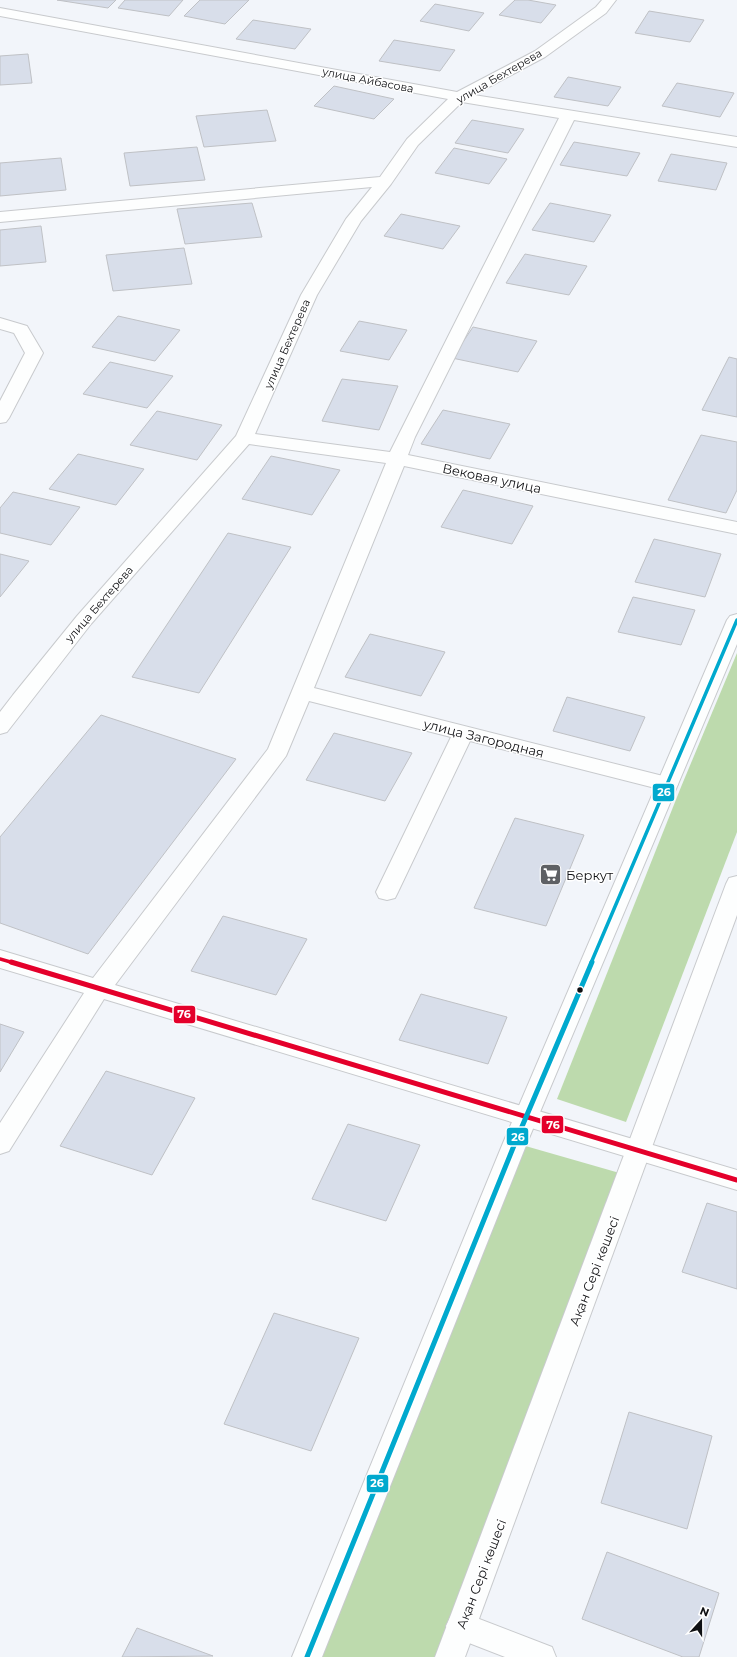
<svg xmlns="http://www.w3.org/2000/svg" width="737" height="1657" viewBox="0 0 737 1657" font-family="Montserrat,sans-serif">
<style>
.forest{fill:#bddaad}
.building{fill:#d8deea;stroke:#bfc1c5}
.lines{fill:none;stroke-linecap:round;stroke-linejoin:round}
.minor-casing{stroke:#c8cacd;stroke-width:2}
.tertiary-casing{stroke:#c8cacd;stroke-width:2}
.minor{fill:#fdfefe;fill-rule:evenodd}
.tertiary{fill:#fdfefe;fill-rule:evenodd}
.bus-1-far1-casing{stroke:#fff;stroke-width:6}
.bus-1-casing{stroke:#fff;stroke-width:8}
.bus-2-far1-casing{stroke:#fff;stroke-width:6}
.bus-2-casing{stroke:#fff;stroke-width:8}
.bus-1-far1{stroke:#e4002b;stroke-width:3.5}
.bus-1{stroke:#e4002b;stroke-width:5}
.bus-2-far1{stroke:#00a9ce;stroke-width:3.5}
.bus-2{stroke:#00a9ce;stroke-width:5}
.bus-dot{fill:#0f1013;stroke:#fff;stroke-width:1.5}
.labels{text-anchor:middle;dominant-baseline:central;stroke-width:3;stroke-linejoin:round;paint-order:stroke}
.far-street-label{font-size:11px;fill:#0f1013;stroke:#fff}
.street-label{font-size:13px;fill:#0f1013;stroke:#fff}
.poi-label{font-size:13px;fill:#0f1013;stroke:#fff;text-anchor:start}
.line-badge{stroke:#fff;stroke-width:1.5}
.badge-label{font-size:11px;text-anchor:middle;font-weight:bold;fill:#fff}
</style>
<rect width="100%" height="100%" fill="#f2f5fa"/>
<!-- forest -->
<g class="forest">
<polygon points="737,653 737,832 626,1122 557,1099 681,787"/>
<polygon points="515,1143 630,1176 450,1657 308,1657"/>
</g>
<!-- building -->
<g class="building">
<polygon points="57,0 116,0 108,8"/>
<polygon points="125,0 183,0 169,16 118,8"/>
<polygon points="200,0 249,0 225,24 184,16"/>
<polygon points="515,0 528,0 556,5 541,23 499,15"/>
<polygon points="435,4 484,13 469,31 420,21"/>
<polygon points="649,11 704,20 690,42 635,33"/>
<polygon points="253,20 311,29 295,49 236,39"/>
<polygon points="394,40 455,50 440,71 379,61"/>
<polygon points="28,54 32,83 0,85 0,56"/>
<polygon points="568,77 621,87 608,106 554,97"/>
<polygon points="677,83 734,93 720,117 662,106"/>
<polygon points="334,86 394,99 374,119 314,106"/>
<polygon points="267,110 276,141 204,147 196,116"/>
<polygon points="472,120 524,129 508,153 455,143"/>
<polygon points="574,142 640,153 627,176 560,165"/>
<polygon points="197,147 205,180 130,186 124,153"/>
<polygon points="454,148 507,159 489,184 435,173"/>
<polygon points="671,154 727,163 716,190 658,181"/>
<polygon points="61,158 66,190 0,196 0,163"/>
<polygon points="252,203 262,237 185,244 177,209"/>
<polygon points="550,203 611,215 594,242 532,230"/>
<polygon points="401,214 460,226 443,249 384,236"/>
<polygon points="41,226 46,262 0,266 0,230"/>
<polygon points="184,248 192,284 113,291 106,255"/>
<polygon points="525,254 587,266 569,295 506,283"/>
<polygon points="118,316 180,330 155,361 92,347"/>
<polygon points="359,321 407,330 389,360 340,351"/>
<polygon points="473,327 537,341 518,372 452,358"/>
<polygon points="729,357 737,359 737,417 702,410"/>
<polygon points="110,362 173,376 147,408 83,394"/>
<polygon points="342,379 398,386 379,430 322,421"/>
<polygon points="443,410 510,424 490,459 421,444"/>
<polygon points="157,411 222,425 197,460 130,445"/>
<polygon points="701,435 737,442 737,490 726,513 668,500"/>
<polygon points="78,454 144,469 116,505 49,489"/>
<polygon points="271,456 340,470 312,515 242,499"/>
<polygon points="463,490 533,506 512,544 441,527"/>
<polygon points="13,492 80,507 51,545 0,533 0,508"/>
<polygon points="228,533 291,547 199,693 132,677"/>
<polygon points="654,539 721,554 705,597 635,582"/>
<polygon points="0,554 29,561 0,597"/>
<polygon points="633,597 695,610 681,645 618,632"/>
<polygon points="370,634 445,652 421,696 345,677"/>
<polygon points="567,697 645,717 630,751 553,731"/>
<polygon points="101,715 236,759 88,954 0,923 0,837"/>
<polygon points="334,733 412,753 385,801 306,780"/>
<polygon points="515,818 584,835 546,926 474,908"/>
<polygon points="223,916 307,939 276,995 191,971"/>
<polygon points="421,994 507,1017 488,1064 399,1040"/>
<polygon points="0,1024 24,1032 0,1072"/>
<polygon points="106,1071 195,1098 152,1175 60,1146"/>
<polygon points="348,1124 420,1145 386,1221 312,1199"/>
<polygon points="707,1203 737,1212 737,1289 682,1272"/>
<polygon points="274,1313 359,1338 311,1451 224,1424"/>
<polygon points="629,1412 712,1436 687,1529 601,1503"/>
<polygon points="607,1552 719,1593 699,1657 683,1657 582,1619"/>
<polygon points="137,1628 213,1656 122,1657"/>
</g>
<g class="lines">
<defs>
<g id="minor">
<path d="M 602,0 L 616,0 L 606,13 L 545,57 L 474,95 L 737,137 L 737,147 L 574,120 L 415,437 L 408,455 L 737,522 L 737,534 L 404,466 L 314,688 L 667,777 L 675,779 L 678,784 L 675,789 L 667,791 L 470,741 L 398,892 L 395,898 L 387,900 L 379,898 L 376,892 L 451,737 L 309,701 L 286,756 L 115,985 L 737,1170 L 737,1190 L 104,999 L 9,1151 L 0,1154 L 0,1123 L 84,993 L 0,968 L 0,950 L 93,978 L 268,749 L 386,463 L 249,444 L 91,624 L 7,732 L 0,734 L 0,712 L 13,695 L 77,616 L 236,436 L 301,295 L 346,219 L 372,187 L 0,222 L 0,212 L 380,177 L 407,139 L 448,99 L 0,16 L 0,8 L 457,92 L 535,51 L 596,7 ZM 462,102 L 559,118 L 477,279 L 390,452 L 255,434 L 317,295 L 361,221 L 391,184 L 418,145 Z"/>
<polygon points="0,318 27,326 43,353 9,418 6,422 0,423 0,401 25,353 14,333 0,329"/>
<polygon points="461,1612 552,1647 556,1657 505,1657 451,1636 446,1626 451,1616"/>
</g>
<g id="tertiary">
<polygon points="737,614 737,644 527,1143 322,1657 292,1657 503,1143 727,620 730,616"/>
<polygon points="737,876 737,915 465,1657 435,1657 726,884 729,878"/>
</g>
</defs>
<!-- minor casing -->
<use href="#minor" class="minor-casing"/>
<!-- tertiary casing -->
<use href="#tertiary" class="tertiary-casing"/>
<!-- minor -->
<use href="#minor" class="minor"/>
<!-- tertiary -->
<use href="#tertiary" class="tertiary"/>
<defs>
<polyline id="bus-1-far1" points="0,959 14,963"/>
<polyline id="bus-1" points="11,962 737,1180"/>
<polyline id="bus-2-far1" points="591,963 737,620"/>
<polyline id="bus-2" points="307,1657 515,1143 592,962"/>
</defs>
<!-- bus-1-far1 casing -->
<use href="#bus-1-far1" class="bus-1-far1-casing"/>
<!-- bus-1 casing -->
<use href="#bus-1" class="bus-1-casing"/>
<!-- bus-2-far1 casing -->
<use href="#bus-2-far1" class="bus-2-far1-casing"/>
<!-- bus-2 casing -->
<use href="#bus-2" class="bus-2-casing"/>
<!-- bus-1-far1 -->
<use href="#bus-1-far1" class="bus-1-far1"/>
<!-- bus-1 -->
<use href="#bus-1" class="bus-1"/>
<!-- bus-2-far1 -->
<use href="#bus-2-far1" class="bus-2-far1"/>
<!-- bus-2 -->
<use href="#bus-2" class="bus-2"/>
</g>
<!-- icons -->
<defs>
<symbol id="supermarket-square" viewBox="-11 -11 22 22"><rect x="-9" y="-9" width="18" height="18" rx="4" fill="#5e6064" stroke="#fff"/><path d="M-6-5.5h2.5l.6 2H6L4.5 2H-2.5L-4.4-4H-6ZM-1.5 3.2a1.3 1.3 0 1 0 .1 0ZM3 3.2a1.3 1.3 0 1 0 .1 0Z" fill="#fff"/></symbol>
</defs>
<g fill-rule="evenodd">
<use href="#supermarket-square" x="538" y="862" width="25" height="25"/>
</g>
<!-- markers -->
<circle class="bus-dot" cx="580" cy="990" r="3.5"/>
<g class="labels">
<!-- far-street labels -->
<g class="far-street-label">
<text transform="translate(499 76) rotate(-30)">улица Бехтерева</text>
<text transform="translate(368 80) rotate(11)">улица Айбасова</text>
<text transform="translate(287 344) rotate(-66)">улица Бехтерева</text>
<text transform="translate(99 604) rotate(-49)">улица Бехтерева</text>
</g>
<!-- street labels -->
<g class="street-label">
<text transform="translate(492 478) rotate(12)">Вековая улица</text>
<text transform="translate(484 738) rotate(14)">улица Загородная</text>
<text transform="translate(594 1271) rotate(-69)">Ақан Сері көшесі</text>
<text transform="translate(481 1574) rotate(-69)">Ақан Сері көшесі</text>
</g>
<!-- poi labels -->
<g class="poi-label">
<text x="566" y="875">Беркут</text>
</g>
</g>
<g class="line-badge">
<rect x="652" y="783" width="23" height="19" rx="4" fill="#00a9ce"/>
<rect x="173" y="1005" width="23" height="19" rx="4" fill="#e4002b"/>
<rect x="541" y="1115" width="23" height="19" rx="4" fill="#e4002b"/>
<rect x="506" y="1127" width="23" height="19" rx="4" fill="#00a9ce"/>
<rect x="366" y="1474" width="23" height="19" rx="4" fill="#00a9ce"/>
</g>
<g class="badge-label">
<text x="664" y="796">26</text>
<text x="184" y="1018">76</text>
<text x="553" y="1129">76</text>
<text x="518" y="1141">26</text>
<text x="377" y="1487">26</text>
</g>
<!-- north arrow -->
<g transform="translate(701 1621) rotate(21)" stroke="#ffffff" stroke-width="3" paint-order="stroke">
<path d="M0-3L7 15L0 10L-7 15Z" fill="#0f1013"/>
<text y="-6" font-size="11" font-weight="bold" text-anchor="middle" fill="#0f1013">N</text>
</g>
</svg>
